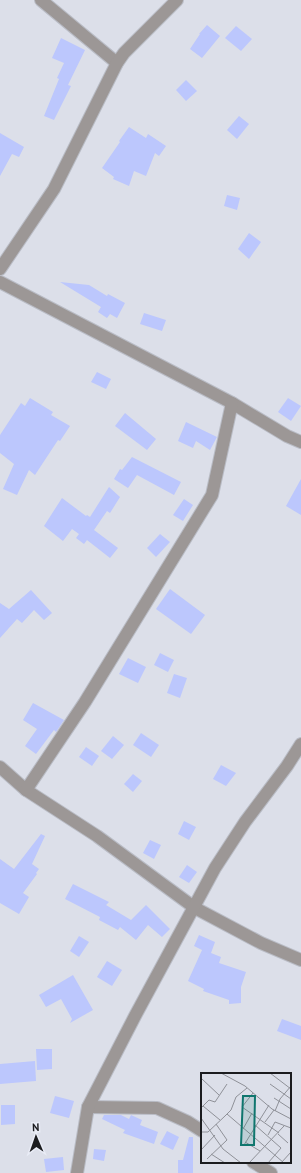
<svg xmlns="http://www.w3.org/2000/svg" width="301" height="1173" viewBox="0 0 301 1173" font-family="'PT Sans',sans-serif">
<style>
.building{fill:#bcc7fd}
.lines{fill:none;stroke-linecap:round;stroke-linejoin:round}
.street-casing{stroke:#b9bcc5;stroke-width:14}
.street{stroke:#9c9796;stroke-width:12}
.inset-road{fill:none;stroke:#8f9198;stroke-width:1}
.view{fill:#0f766e;fill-opacity:0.15;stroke:#0f766e;stroke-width:2}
.inset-edge{fill:none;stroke:#1b1c1f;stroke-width:2}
</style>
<rect width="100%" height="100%" fill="#dcdfe9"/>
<!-- building -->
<g class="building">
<polygon points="207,25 220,36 202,58 190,49 200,34 199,34"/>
<polygon points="236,26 252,39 241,51 225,38"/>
<polygon points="61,38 85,50 68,85 71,86 54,120 44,116 59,79 57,78 64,63 52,58"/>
<polygon points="186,80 197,91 186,101 176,90"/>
<polygon points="239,116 249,124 237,139 227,130"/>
<polygon points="129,127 146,138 148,134 166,146 159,156 155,153 146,176 134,171 129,186 113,179 114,177 102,168 120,142 119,141"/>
<polygon points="0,133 24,147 19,157 12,154 0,176"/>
<polygon points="227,195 240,198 237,210 224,206"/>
<polygon points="249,233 261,242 249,259 238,249"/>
<polygon points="60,282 89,285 107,296 108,294 125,303 117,318 110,314 107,318 98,312 101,307"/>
<polygon points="144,313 166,320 162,331 140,324"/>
<polygon points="97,372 111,379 106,389 91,382"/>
<polygon points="30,398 53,412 51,415 70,426 60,441 58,440 35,475 29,470 17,495 3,489 14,464 0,453 0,435 21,403 25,406"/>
<polygon points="288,398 301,406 291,421 278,412"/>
<polygon points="125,413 156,439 147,450 115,426"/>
<polygon points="186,422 217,437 210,450 196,441 193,448 178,441"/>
<polygon points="132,457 181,482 174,495 137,475 128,488 114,479 120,469 122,470"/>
<polygon points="301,479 301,515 286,506"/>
<polygon points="109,487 120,497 110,513 107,511 94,530 118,548 110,558 87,540 84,544 76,538 79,534 72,529 63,541 44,526 62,498 86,516 87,515 90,517"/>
<polygon points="184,499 193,505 183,521 173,515"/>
<polygon points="160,534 170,542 156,557 147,548"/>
<polygon points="170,589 205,615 191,634 156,609"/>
<polygon points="31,590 52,613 44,620 34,610 22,623 17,619 0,638 0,603 9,609"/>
<polygon points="160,653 174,660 168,672 154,665"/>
<polygon points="128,658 146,667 138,683 119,674"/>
<polygon points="174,674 187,678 180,698 167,693"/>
<polygon points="33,703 64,720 56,732 54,730 36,754 25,746 37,729 23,720"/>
<polygon points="141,733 159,745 151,757 133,745"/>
<polygon points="113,736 124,745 112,759 101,751"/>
<polygon points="86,747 99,756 92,766 79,757"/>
<polygon points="221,765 236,773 226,786 213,779"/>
<polygon points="133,774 142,781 133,792 124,784"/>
<polygon points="184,821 196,827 189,840 178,834"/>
<polygon points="41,834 45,836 32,864 39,869 36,873 37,874 23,893 29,897 19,914 0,903 0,859 14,869"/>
<polygon points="150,840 161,845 154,859 143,853"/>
<polygon points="187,865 197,872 189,883 179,877"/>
<polygon points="73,884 109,902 106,905 131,920 146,905 170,929 162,937 148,925 136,940 120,927 118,930 99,920 100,917 65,899"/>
<polygon points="199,935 215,942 211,953 221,957 219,963 246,972 241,987 241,1003 229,1004 229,1000 203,991 204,989 188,981 202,950 194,946"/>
<polygon points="79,936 89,942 79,957 70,951"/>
<polygon points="107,961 122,970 112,986 97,977"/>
<polygon points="73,975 93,1010 70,1023 72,1019 61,999 46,1007 39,995"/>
<polygon points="282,1019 301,1026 301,1040 277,1031"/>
<polygon points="36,1049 52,1049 52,1069 37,1070"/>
<polygon points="35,1061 36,1081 0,1084 0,1064"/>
<polygon points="55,1096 74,1101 69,1118 50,1113"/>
<polygon points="1,1105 15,1105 15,1124 1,1125"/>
<polygon points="104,1115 121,1115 129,1119 131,1115 142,1120 140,1125 158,1132 154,1144 123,1133 125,1130 102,1119"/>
<polygon points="167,1131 179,1137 173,1150 160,1144"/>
<polygon points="189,1137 193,1137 193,1173 178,1173 178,1160 183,1160"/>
<polygon points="94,1149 106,1150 104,1161 93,1159"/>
<polygon points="63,1157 64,1170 46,1172 44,1159"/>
</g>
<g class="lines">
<defs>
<g id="street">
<polyline points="41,0 117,63"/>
<polyline points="0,269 54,189 117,63 124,53 177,0"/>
<polyline points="0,282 232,403 287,436 301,442"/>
<polyline points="0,767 26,790 97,836 195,908 261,943 301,960"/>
<polyline points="26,790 85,702 212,495 232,403"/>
<polyline points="88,1107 157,1108 188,1122 202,1131"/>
<polyline points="253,1162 271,1173"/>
<polyline points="77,1173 88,1107 135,1016 215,868 245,822 287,766 301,744"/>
</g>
</defs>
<!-- street casing -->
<use href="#street" class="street-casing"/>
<!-- street -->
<use href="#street" class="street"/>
</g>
<!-- overview -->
<g transform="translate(201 1073)">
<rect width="90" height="90" fill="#dcdfe9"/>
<path class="inset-road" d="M 20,0 L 44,13 L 71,36 L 90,46M 69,0 L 90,16M 1,6 L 18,22M 69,11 L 90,26M 52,20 L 41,34 L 78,60M 73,25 L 90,36M 2,33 L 19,47M 0,35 L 8,27 L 14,29 L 26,11M 74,38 L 79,26 L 90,13M 26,41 L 83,90M 0,45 L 22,76 L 40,90M 64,49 L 73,37M 54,52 L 80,75 L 67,90M 42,56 L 51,40M 0,59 L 7,59 L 24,43 L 30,37 L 35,24 L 46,15M 77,61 L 87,70M 67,62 L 74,49 L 90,55M 44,69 L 59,78M 43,72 L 68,32M 0,77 L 14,62M 10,81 L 24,90M 6,86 L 26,67 L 15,51M 48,90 L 83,53M 80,90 L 90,79"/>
<path class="view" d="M 42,23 L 54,23 L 53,72 L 40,72 Z"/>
<rect width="90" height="90" class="inset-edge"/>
</g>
<!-- north arrow -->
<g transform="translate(36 1137) rotate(358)" stroke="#e9ecf6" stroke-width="3" paint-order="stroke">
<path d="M0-3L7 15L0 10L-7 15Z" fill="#1b1c1f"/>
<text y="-6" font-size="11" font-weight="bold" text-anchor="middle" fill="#1b1c1f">N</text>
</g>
</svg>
